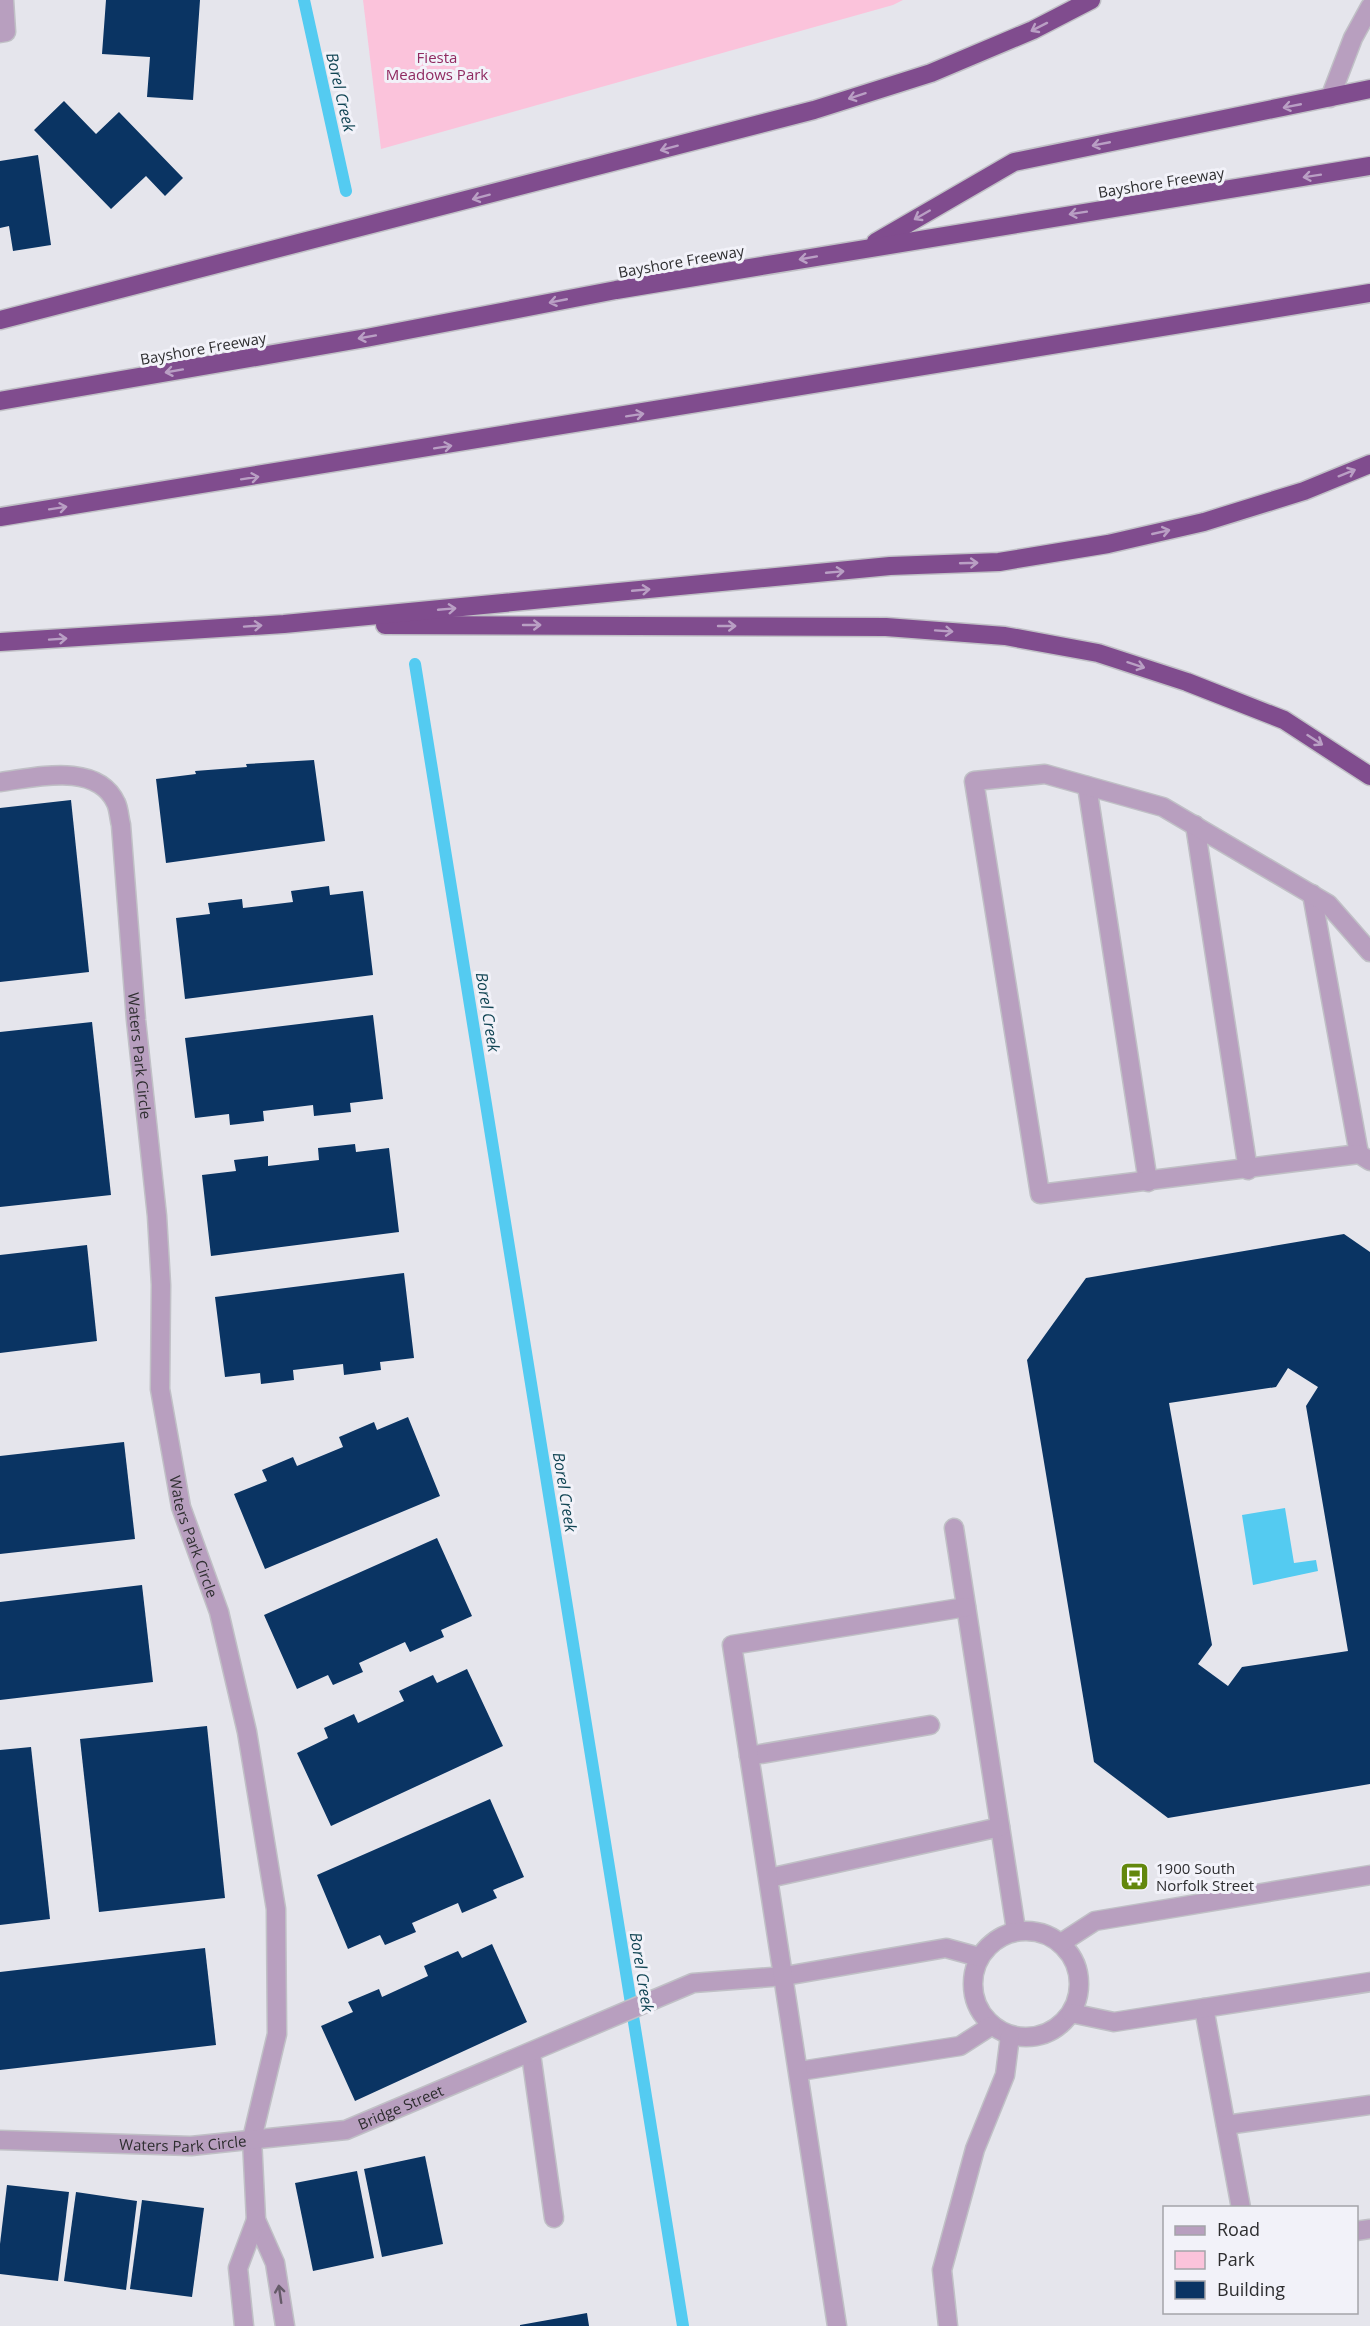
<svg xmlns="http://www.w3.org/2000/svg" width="1370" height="2326" viewBox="0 0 1370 2326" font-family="'Open Sans',sans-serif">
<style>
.green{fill:#fbc3db}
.water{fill:#54cbf1}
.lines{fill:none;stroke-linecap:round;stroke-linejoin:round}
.stream{stroke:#54cbf1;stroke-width:12}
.building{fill:#0a3463;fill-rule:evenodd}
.minor-casing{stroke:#c0c0c6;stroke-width:21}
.highway-casing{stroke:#c0c0c6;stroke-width:21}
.minor{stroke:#b89fbf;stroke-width:18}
.highway{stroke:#804c8e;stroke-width:18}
.oneway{stroke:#b99fc4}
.oneway2{stroke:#655b69}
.labels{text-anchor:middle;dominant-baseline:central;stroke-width:6;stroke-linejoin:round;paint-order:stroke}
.park-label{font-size:15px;fill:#902a61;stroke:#f2f2f9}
.street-label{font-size:15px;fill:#2e2e30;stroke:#f2f2f9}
.poi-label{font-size:15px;fill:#2e2e30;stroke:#f2f2f9;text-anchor:start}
.water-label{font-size:16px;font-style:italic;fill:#114554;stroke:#f2f2f9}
</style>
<rect width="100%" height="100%" fill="#e5e5ec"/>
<!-- green -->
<polygon class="green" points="363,0 903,0 893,5 381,149"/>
<!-- water -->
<polygon class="water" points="1285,1508 1294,1563 1316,1560 1318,1571 1253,1585 1242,1515"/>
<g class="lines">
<!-- stream -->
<g class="stream">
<polyline points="304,0 346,191"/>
<polyline points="415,664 683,2326"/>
</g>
</g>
<!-- building -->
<g class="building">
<polygon points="106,0 200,0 193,100 147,97 150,57 102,54"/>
<polygon points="64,101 96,134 119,112 183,178 165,196 146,176 111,209 34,130"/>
<polygon points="38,155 51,245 13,251 9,226 0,228 0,161"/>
<polygon points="314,760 325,841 166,863 156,779 196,774 195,771 247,767 246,764"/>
<polygon points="71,800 89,972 0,982 0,808"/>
<polygon points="329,886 330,895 363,891 373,975 185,999 176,918 210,914 208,903 242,899 243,908 293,902 291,891"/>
<polygon points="373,1015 383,1099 350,1103 351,1112 314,1116 313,1105 263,1111 264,1121 230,1125 229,1114 195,1118 185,1038"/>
<polygon points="92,1022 111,1195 0,1207 0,1032"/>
<polygon points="355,1144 356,1152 389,1148 399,1232 211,1256 202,1175 236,1171 234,1160 268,1156 268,1166 319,1160 318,1148"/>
<path d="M 1344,1234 L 1370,1252 L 1370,1784 L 1168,1818 L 1094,1762 L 1027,1360 L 1086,1278 ZM 1288,1368 L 1318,1387 L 1306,1406 L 1348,1651 L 1242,1667 L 1228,1686 L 1198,1664 L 1212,1645 L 1169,1403 L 1276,1387 Z"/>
<polygon points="87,1245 97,1341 0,1353 0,1255"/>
<polygon points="404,1273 414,1358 380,1362 381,1370 344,1375 343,1364 293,1370 294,1380 261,1384 260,1373 225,1377 215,1297"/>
<polygon points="408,1417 440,1496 265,1569 234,1494 267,1481 262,1470 293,1457 297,1466 343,1447 339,1437 374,1422 377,1430"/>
<polygon points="124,1442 135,1539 0,1554 0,1456"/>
<polygon points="437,1538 472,1616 441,1630 444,1637 410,1652 405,1642 359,1663 363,1672 333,1685 328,1675 297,1689 264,1615"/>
<polygon points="142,1585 153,1682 0,1700 0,1602"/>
<polygon points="467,1669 503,1746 331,1826 297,1753 328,1738 324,1728 354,1714 358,1723 404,1701 399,1691 433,1675 437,1683"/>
<polygon points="207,1726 225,1898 99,1912 80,1739"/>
<polygon points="31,1747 50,1919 0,1925 0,1750"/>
<polygon points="490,1799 524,1877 493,1890 497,1898 462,1913 458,1903 412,1923 416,1932 385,1945 380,1935 348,1949 317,1875"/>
<polygon points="492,1944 527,2022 355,2101 321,2026 353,2012 348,2002 379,1989 382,1997 428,1976 424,1966 458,1951 462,1958"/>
<polygon points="205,1948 216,2045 0,2070 0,1972"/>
<polygon points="425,2156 443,2244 382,2257 364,2169"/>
<polygon points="357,2171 374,2258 313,2271 295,2183"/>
<polygon points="7,2185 69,2192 58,2281 0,2274 0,2244"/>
<polygon points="76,2192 137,2201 126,2290 64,2281"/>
<polygon points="142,2200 204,2208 192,2297 130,2289"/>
<polygon points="587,2313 589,2326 520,2326 520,2325"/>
</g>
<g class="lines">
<defs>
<g id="minor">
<polyline points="0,33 6,32 4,0"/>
<polyline points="1330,98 1353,38 1370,7"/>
<path id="s1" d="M 0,782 C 34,778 97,761 116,803 C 119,809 119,818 121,825 L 136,1020 L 157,1216 L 161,1285 L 160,1389 L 181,1507 L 219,1612 L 247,1732 L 276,1909 L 277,2034 L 252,2139 L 256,2220 L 275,2263 L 285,2326"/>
<polyline points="1087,786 1148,1182"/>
<polyline points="1195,825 1248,1170"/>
<polyline points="1312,894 1359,1154"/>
<polyline points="1370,952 1328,904 1163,807 1045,774 974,781 1040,1194 1359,1154 1370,1161"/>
<polyline points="954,1528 1016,1930"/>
<polyline points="749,1756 930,1725"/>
<polyline points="769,1878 1000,1827"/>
<circle cx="1026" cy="1984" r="53"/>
<polyline points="1061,1943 1095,1921 1370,1875"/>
<polyline points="1204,2008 1241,2208"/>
<polyline points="1071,2013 1114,2022 1370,1982"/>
<polyline points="531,2054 554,2218"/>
<polyline points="800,2071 960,2046 991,2026"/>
<polyline points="1226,2125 1370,2105"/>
<path id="s2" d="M 0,2140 L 191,2146 L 346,2130 L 693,1983 L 785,1976 L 946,1948 L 979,1957"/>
<polyline points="1356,2231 1370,2229"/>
<polyline points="244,2326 238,2268 256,2220"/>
<polyline points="837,2326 732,1645 966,1607"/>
<polyline points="948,2326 942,2270 975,2149 1005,2075 1010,2036"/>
</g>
<g id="highway">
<polyline points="876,242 1014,162 1370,89"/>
<polyline points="0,320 814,110 931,73 1033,30 1091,0"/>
<polyline points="0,401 366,338 616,290 1370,166"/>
<polyline points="0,517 1370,293"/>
<polyline points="385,625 886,627 1005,636 1098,653 1187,682 1284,720 1370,776"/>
<polyline points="0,642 284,624 890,566 999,562 1108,544 1204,522 1304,491 1370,464"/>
</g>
</defs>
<!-- minor casing -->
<use href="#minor" class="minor-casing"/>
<!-- highway casing -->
<use href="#highway" class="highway-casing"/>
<!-- minor -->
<use href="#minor" class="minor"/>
<!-- highway -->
<use href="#highway" class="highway"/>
</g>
<!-- one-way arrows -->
<defs><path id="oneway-shaft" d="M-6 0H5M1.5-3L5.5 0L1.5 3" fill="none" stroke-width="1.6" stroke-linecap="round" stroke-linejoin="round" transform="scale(1.5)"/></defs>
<g class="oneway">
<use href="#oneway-shaft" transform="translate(1039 27) rotate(153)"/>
<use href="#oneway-shaft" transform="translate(857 96) rotate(162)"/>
<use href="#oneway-shaft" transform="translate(1292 106) rotate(169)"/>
<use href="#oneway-shaft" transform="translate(1101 144) rotate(169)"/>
<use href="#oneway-shaft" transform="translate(669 148) rotate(165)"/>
<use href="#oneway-shaft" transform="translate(1312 176) rotate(171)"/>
<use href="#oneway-shaft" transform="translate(481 197) rotate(165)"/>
<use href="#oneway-shaft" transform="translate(1078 213) rotate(171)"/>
<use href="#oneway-shaft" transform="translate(922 215) rotate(150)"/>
<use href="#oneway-shaft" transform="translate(808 258) rotate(170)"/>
<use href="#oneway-shaft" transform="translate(558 301) rotate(169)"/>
<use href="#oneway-shaft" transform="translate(367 337) rotate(170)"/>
<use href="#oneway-shaft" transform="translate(174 371) rotate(170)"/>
<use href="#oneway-shaft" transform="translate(635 415) rotate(-9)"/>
<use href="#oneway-shaft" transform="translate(443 447) rotate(-9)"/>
<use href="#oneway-shaft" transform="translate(1347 473) rotate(-22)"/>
<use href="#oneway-shaft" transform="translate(250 478) rotate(-9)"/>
<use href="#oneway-shaft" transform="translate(58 508) rotate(-9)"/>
<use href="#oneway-shaft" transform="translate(1161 532) rotate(-13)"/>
<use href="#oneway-shaft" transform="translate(969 563) rotate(-2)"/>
<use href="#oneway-shaft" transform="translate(835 572) rotate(-5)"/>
<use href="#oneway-shaft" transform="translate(641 590) rotate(-5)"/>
<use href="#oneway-shaft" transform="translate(447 609) rotate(-5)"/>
<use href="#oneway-shaft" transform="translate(532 625)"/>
<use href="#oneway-shaft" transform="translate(253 626) rotate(-4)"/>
<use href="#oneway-shaft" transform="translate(727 626)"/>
<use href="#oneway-shaft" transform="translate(944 631) rotate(4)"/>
<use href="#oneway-shaft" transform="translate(58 639) rotate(-4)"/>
<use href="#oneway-shaft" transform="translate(1136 665) rotate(18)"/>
<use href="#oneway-shaft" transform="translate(1315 740) rotate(33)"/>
</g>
<use class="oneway2" href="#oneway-shaft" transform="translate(280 2294) rotate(-98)"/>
<!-- icons -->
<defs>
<symbol id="bus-square" viewBox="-11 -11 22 22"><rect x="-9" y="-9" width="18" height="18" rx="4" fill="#63880d" stroke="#f2f2f9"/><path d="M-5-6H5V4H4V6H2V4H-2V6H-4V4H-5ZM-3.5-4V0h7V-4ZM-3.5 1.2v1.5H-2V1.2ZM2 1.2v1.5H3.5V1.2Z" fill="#fff"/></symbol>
</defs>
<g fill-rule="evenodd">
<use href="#bus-square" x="1118" y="1860" width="33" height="33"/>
</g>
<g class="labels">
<!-- park labels -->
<g class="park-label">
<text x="437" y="57">Fiesta<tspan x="437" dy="17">Meadows Park</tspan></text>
</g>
<!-- street labels -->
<g class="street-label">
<text transform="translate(1161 182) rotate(-9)">Bayshore Freeway</text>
<text transform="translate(681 261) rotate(-10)">Bayshore Freeway</text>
<text transform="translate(203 348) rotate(-10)">Bayshore Freeway</text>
<text stroke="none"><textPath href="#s1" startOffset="381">Waters Park Circle</textPath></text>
<text stroke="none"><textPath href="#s1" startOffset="867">Waters Park Circle</textPath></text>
<text stroke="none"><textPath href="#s2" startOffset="406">Bridge Street</textPath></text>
<text stroke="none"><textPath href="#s2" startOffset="183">Waters Park Circle</textPath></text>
</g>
<!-- poi labels -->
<g class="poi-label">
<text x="1156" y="1868">1900 South<tspan x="1156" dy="17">Norfolk Street</tspan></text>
</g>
<!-- water labels -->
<g class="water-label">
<text transform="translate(341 92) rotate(77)">Borel Creek</text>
<text transform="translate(488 1012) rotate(81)">Borel Creek</text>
<text transform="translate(565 1492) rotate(81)">Borel Creek</text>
<text transform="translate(642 1972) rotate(81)">Borel Creek</text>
</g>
</g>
<!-- legend -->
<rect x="1163" y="2206" width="195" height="108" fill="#f2f2f9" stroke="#a4a4a9" stroke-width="1.5"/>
<rect x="1175" y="2226" width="30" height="9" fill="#b89fbf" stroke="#a4a4a9" stroke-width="1.5"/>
<text x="1217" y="2236" font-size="18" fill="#2e2e30">Road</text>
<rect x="1175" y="2251" width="30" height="18" fill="#fbc3db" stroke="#a4a4a9" stroke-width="1.5"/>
<text x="1217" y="2266" font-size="18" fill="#2e2e30">Park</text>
<rect x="1175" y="2281" width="30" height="18" fill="#0a3463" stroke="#a4a4a9" stroke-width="1.5"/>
<text x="1217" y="2296" font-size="18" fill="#2e2e30">Building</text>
</svg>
